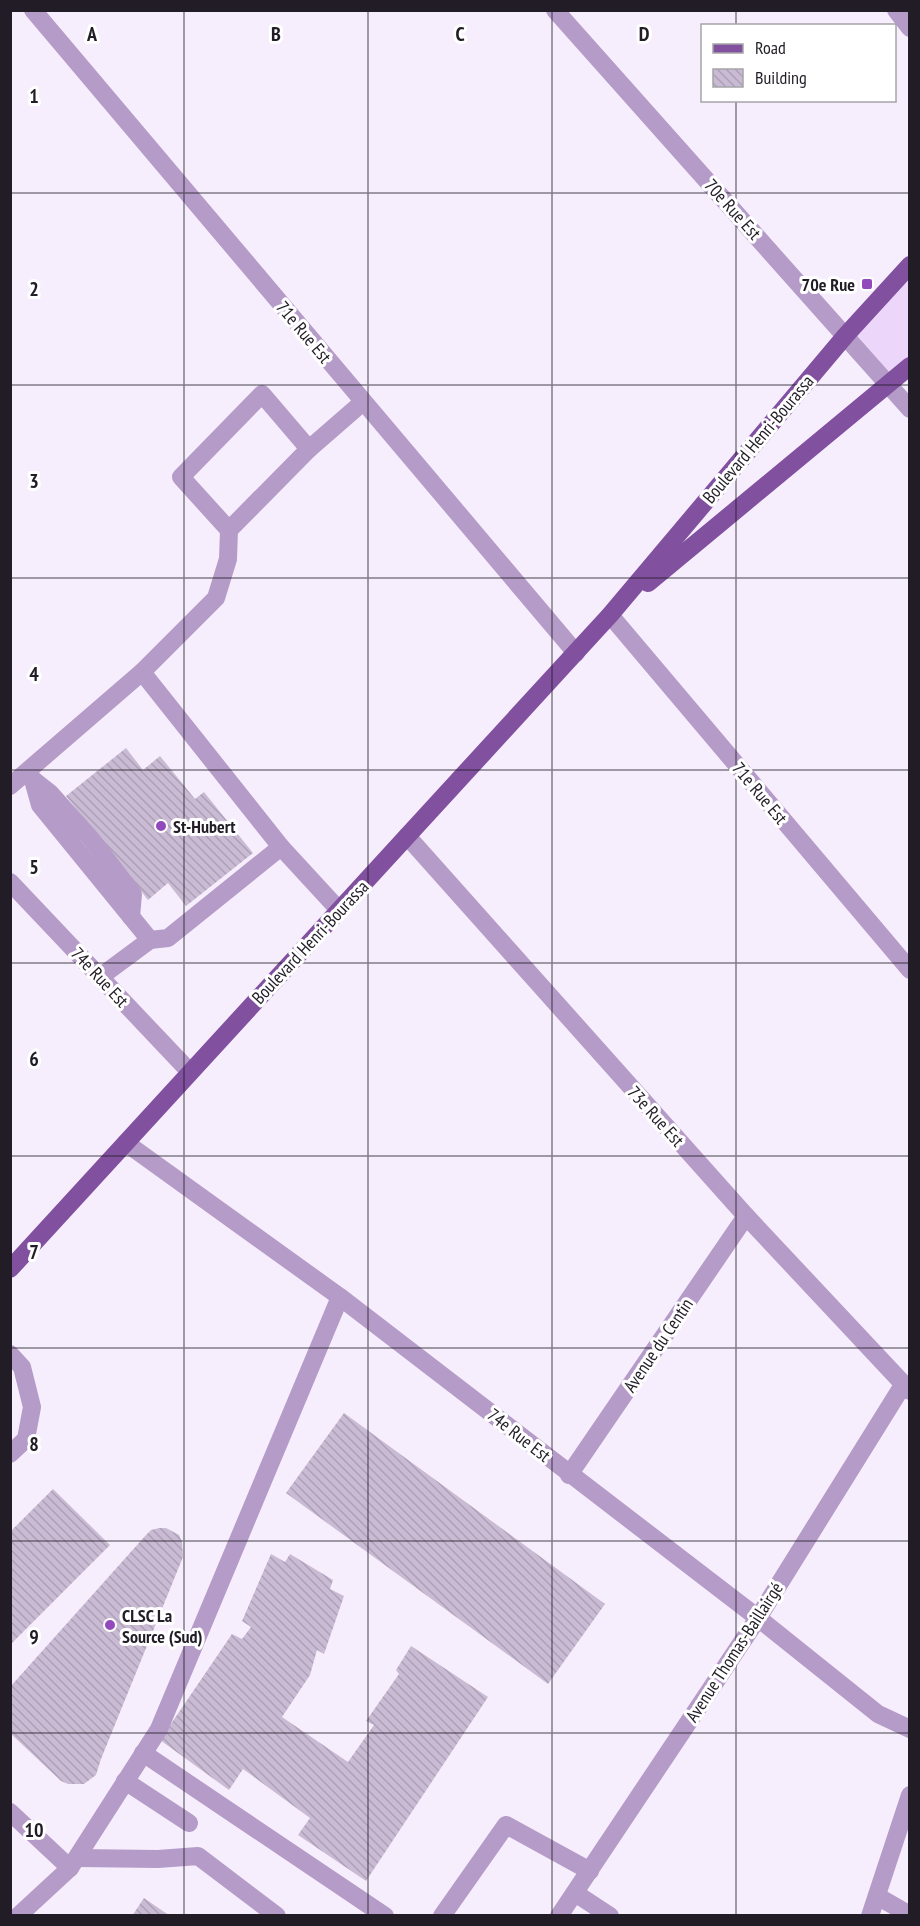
<svg xmlns="http://www.w3.org/2000/svg" width="920" height="1926" viewBox="0 0 920 1926" font-family="'PT Sans Narrow',sans-serif">
<style>
.grass{fill:#ecd7fb}
.building{fill:url(#building-back-hatch)}
.lines{fill:none;stroke-linecap:round;stroke-linejoin:round}
.minor{stroke:#b59bc7;stroke-width:18}
.major{stroke:#81509f;stroke-width:18}
.grid{fill:none;stroke:#211c25;stroke-width:1.5;stroke-opacity:0.55}
.poi-dot{fill:#9249bb;stroke:#fff;stroke-width:2}
.labels{text-anchor:middle;dominant-baseline:central;stroke-width:6;stroke-linejoin:round;paint-order:stroke}
.street-label{font-size:18px;fill:#211c25;stroke:#fff}
.poi-label{font-size:18px;font-weight:bold;fill:#211c25;stroke:#fff;text-anchor:start}
.grid-label{font-size:20px;text-anchor:middle;font-weight:bold;fill:#211c25;stroke:#fff;stroke-width:6;stroke-linejoin:round;paint-order:stroke}
</style>
<defs>
<pattern id="building-back-hatch" width="6" height="6" patternUnits="userSpaceOnUse" patternTransform="scale(1.5)"><rect width="6" height="6" fill="#cabbd4"/><path d="M-1 5l2 2M0 0l6 6M5-1l2 2" fill="none" stroke="#ada0b6"/></pattern>
</defs>
<rect width="100%" height="100%" fill="#f7eefd"/>
<!-- grass -->
<polygon class="grass" points="909,265 909,366 887,383 846,335"/>
<!-- building -->
<g class="building">
<polygon points="126,748 143,770 160,756 195,799 204,792 253,853 186,906 168,883 148,900 66,796"/>
<polygon points="344,1413 605,1604 548,1684 286,1493"/>
<polygon points="53,1489 110,1545 10,1645 10,1532"/>
<polygon points="159,1528 166,1528 179,1535 182,1542 183,1557 101,1759 96,1775 84,1784 68,1784 61,1781 10,1733 10,1687 146,1535 151,1530"/>
<polygon points="271,1554 285,1562 290,1554 333,1580 330,1589 344,1596 324,1654 317,1650 310,1675 282,1717 348,1762 374,1725 366,1721 399,1674 396,1670 411,1646 488,1697 366,1881 298,1835 310,1818 243,1769 229,1790 160,1740 232,1634 242,1639 251,1627 242,1621"/>
<polygon points="144,1898 170,1916 132,1916"/>
</g>
<g class="lines">
<!-- minor -->
<g class="minor">
<polyline points="33,10 576,653"/>
<polyline points="555,10 910,409"/>
<polyline points="896,10 910,28"/>
<polyline points="309,449 363,402"/>
<polyline points="610,615 910,970"/>
<polyline points="142,672 216,598 228,559 229,530 309,449 262,394 181,477 229,530"/>
<polyline points="31,778 50,793 91,839 133,894 131,917"/>
<polyline points="33,780 40,805 150,940"/>
<polyline points="10,786 142,672 281,847"/>
<polyline points="407,836 746,1216 910,1391"/>
<polyline points="10,882 190,1072"/>
<polyline points="100,977 150,940 168,938 281,847 339,910"/>
<polyline points="126,1143 340,1297 758,1618 878,1714 910,1729"/>
<polyline points="10,1354 22,1367 32,1407 26,1439 10,1454"/>
<polyline points="569,1475 746,1216"/>
<polyline points="143,1753 385,1916"/>
<polyline points="125,1781 189,1823"/>
<polyline points="10,1812 70,1868"/>
<polyline points="77,1858 158,1859 198,1856 277,1916"/>
<polyline points="575,1893 610,1916"/>
<polyline points="877,1896 910,1915"/>
<polyline points="18,1916 70,1868 159,1729 340,1297"/>
<polyline points="442,1916 506,1825 590,1871"/>
<polyline points="559,1916 758,1618 903,1385"/>
<polyline points="870,1916 910,1795"/>
</g>
<!-- major -->
<g class="major">
<polyline points="648,583 910,366"/>
<polyline points="10,1269 610,615 846,335 910,265"/>
</g>
</g>
<!-- grid -->
<path class="grid" d="M 184,10 L 184,1916M 368,10 L 368,1916M 552,10 L 552,1916M 736,10 L 736,26M 736,100 L 736,1916M 10,193 L 910,193M 10,385 L 910,385M 10,578 L 910,578M 10,770 L 910,770M 10,963 L 910,963M 10,1156 L 910,1156M 10,1348 L 910,1348M 10,1541 L 910,1541M 10,1733 L 910,1733"/>
<!-- markers -->
<g class="poi-dot">
<rect x="861" y="278" width="12" height="12" rx="3"/>
<circle cx="161" cy="826" r="6"/>
<circle cx="110" cy="1625" r="6"/>
</g>
<g class="labels">
<!-- street labels -->
<g class="street-label">
<text transform="translate(733 209) rotate(48)">70e Rue Est</text>
<text transform="translate(304 332) rotate(50)">71e Rue Est</text>
<text transform="translate(758 439) rotate(-50)">Boulevard Henri-Bourassa</text>
<text transform="translate(760 793) rotate(50)">71e Rue Est</text>
<text transform="translate(310 942) rotate(-47)">Boulevard Henri-Bourassa</text>
<text transform="translate(100 977) rotate(47)">74e Rue Est</text>
<text transform="translate(656 1116) rotate(48)">73e Rue Est</text>
<text transform="translate(658 1345) rotate(-56)">Avenue du Centin</text>
<text transform="translate(519 1435) rotate(38)">74e Rue Est</text>
<text transform="translate(734 1652) rotate(-57)">Avenue Thomas-Baillairgé</text>
</g>
<!-- poi labels -->
<g class="poi-label">
<text x="855" y="284" text-anchor="end">70e Rue</text>
<text x="173" y="826">St-Hubert</text>
<text x="122" y="1615">CLSC La<tspan x="122" dy="21">Source (Sud)</tspan></text>
</g>
</g>
<g class="grid-label">
<text x="92" y="41">A</text>
<text x="276" y="41">B</text>
<text x="460" y="41">C</text>
<text x="644" y="41">D</text>
<text x="34" y="103">1</text>
<text x="34" y="296">2</text>
<text x="34" y="488">3</text>
<text x="34" y="681">4</text>
<text x="34" y="874">5</text>
<text x="34" y="1066">6</text>
<text x="34" y="1259">7</text>
<text x="34" y="1451">8</text>
<text x="34" y="1644">9</text>
<text x="34" y="1837">10</text>
</g>
<!-- border -->
<rect width="920" height="1926" fill="none" stroke="#211c25" stroke-width="24"/>
<!-- legend -->
<rect x="701" y="24" width="195" height="78" fill="#ffffff" stroke="#a6a4a8" stroke-width="1.5"/>
<rect x="713" y="44" width="30" height="9" fill="#81509f" stroke="#a6a4a8" stroke-width="1.5"/>
<text x="755" y="54" font-size="18" fill="#211c25">Road</text>
<rect x="713" y="69" width="30" height="18" fill="url(#building-back-hatch)" stroke="#a6a4a8" stroke-width="1.5"/>
<text x="755" y="84" font-size="18" fill="#211c25">Building</text>
</svg>
